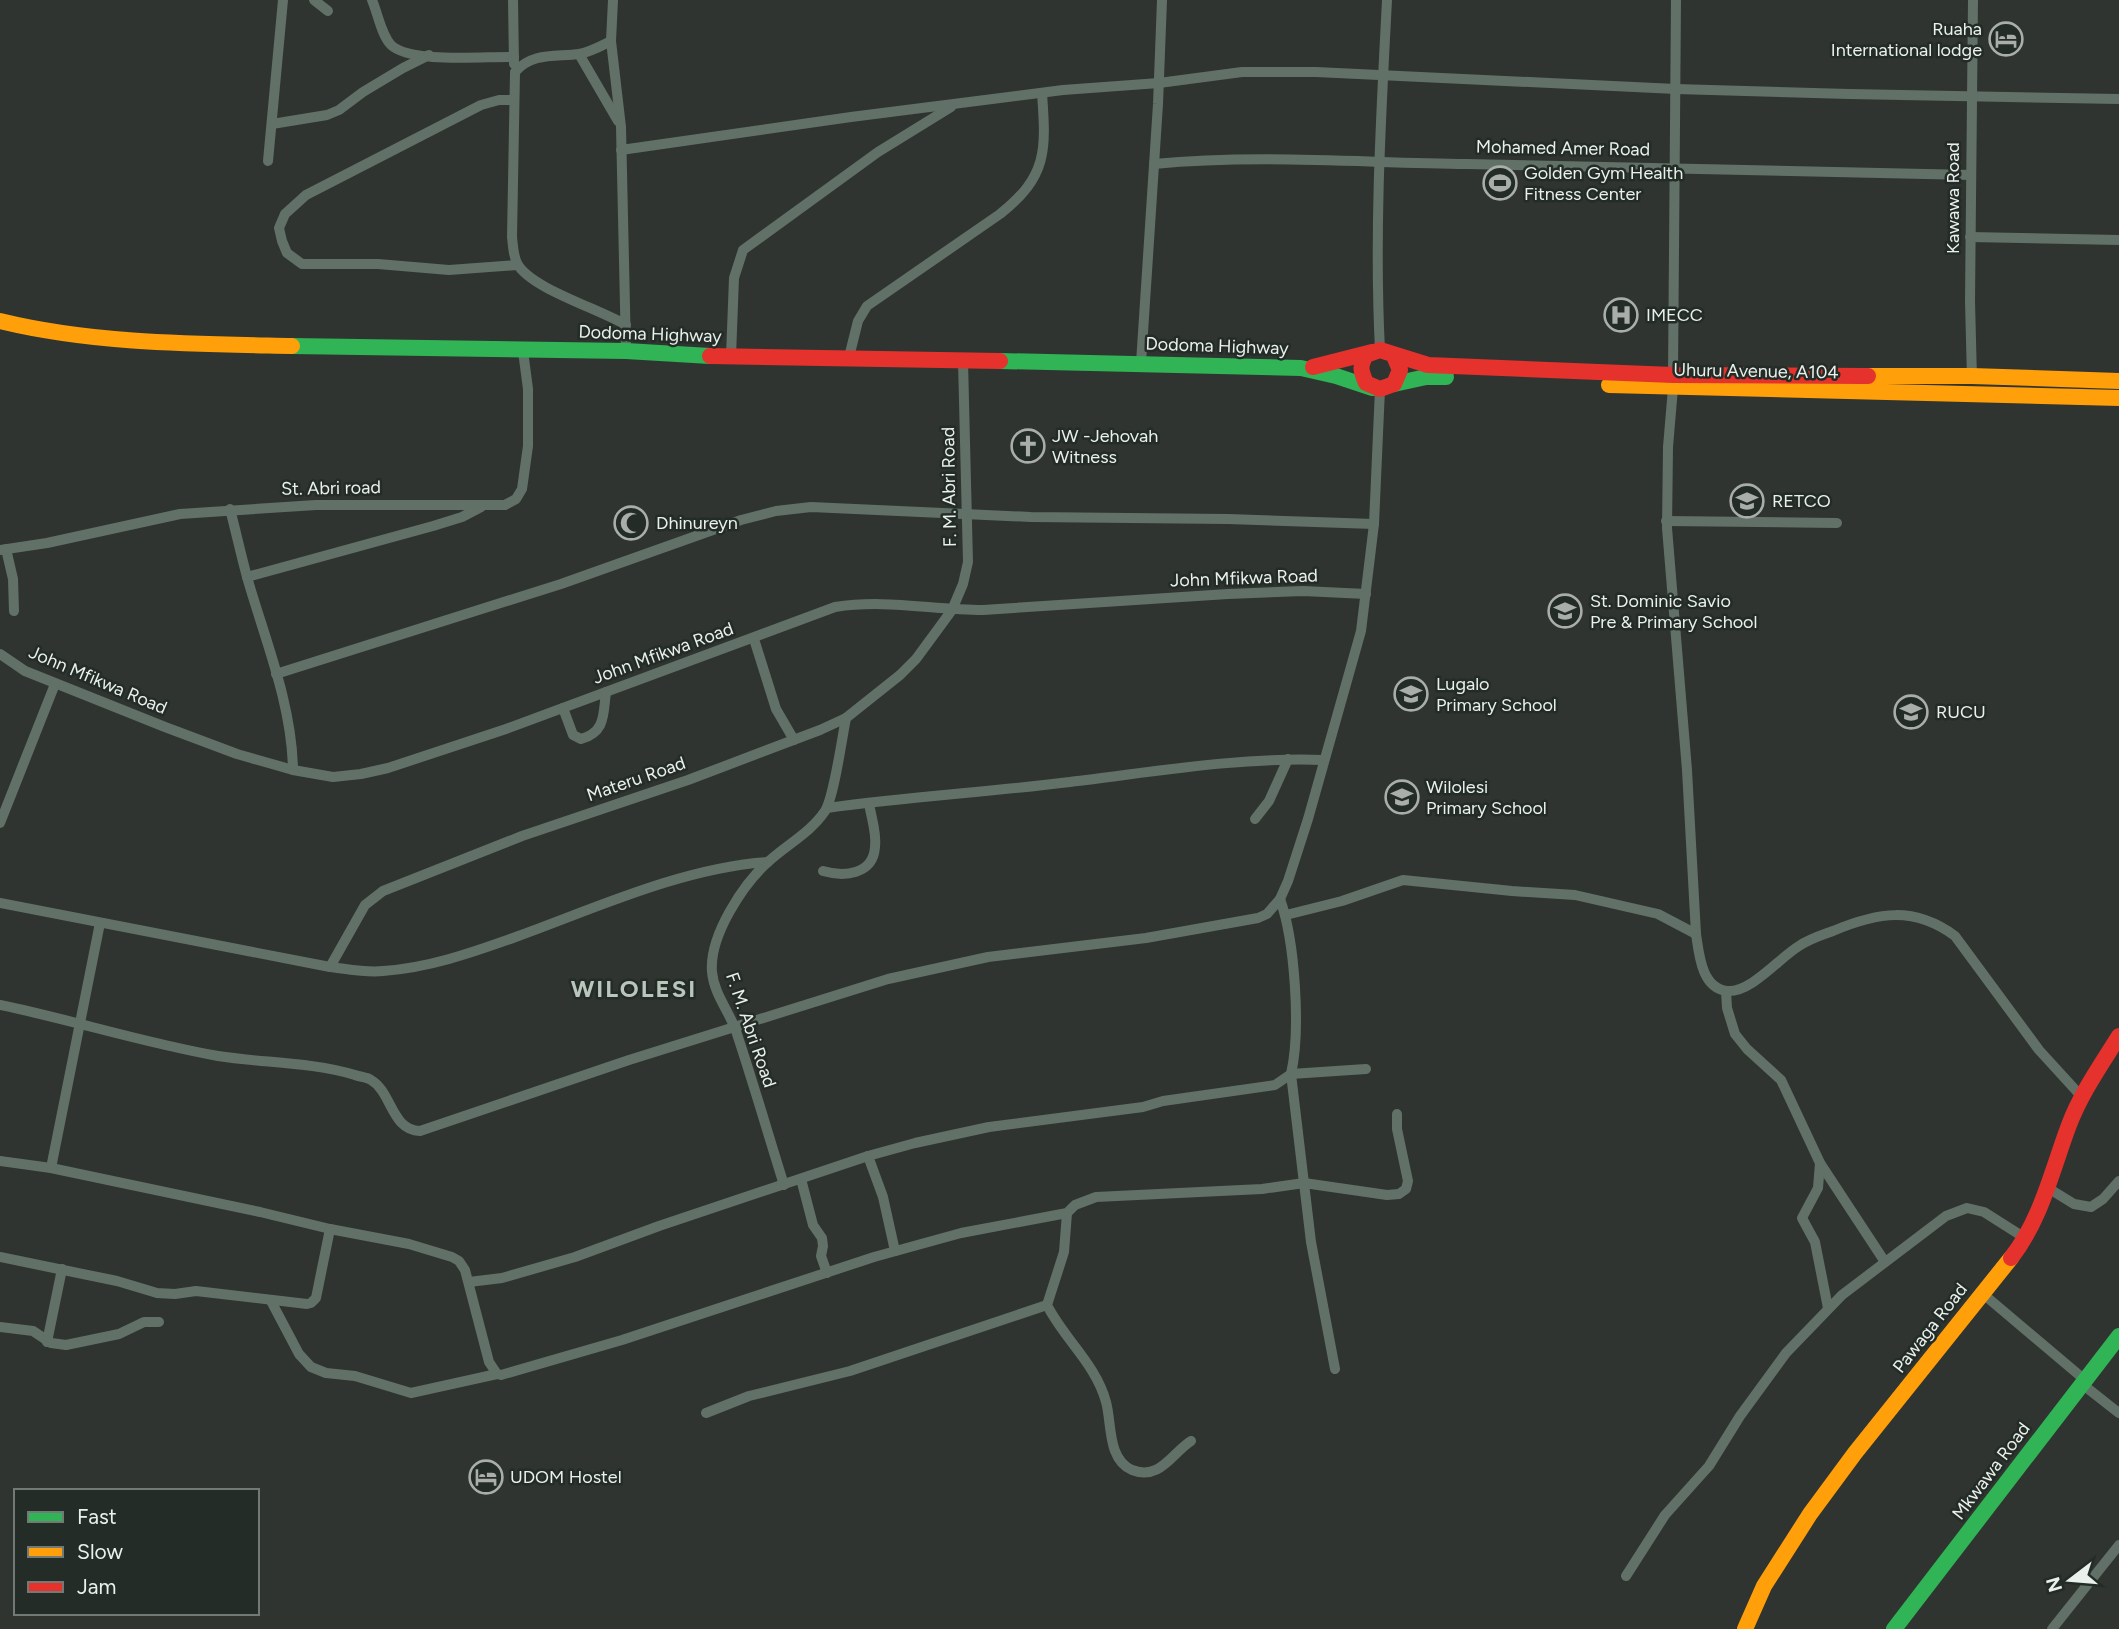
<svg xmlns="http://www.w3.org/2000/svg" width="2119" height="1629" viewBox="0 0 2119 1629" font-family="Figtree,sans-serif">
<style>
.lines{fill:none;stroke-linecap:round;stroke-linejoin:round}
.street{stroke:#617167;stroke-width:10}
.fast{stroke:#30b455;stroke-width:16}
.slow{stroke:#ff9f0a;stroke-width:16}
.jam{stroke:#e5322d;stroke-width:16}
.labels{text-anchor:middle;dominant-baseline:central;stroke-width:5;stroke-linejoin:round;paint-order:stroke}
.poi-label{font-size:18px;fill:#eaf0ec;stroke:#232c26;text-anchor:start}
.street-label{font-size:18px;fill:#eaf0ec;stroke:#232c26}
.district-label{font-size:24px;font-weight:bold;letter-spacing:2px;fill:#b9c5bd;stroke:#232c26}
</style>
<rect width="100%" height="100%" fill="#2f3431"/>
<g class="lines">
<!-- street -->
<g class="street">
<polyline points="314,0 328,11"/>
<path d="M 372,0 C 378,14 381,34 391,45 C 411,64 486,56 514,57"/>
<polyline points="513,0 514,64"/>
<polyline points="613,0 611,41 621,127 626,351"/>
<path d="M 611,41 C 601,46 590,52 579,54 C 556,57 532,52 515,72 L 512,237 C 513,245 513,255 517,263 C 529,288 600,309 626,325"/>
<polyline points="579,54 618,121"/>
<polyline points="514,100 499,100 481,105 306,195 285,214 279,228 282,241 287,253 302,264 378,264 449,270 517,265"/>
<polyline points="272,124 327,115 339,110 363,92 403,68 429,55"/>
<polyline points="621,150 851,117 1063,90 1159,83 1242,72 1316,72 1676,89 1849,94 2119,99"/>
<polyline points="268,161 283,0"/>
<path d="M 1154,164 C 1259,154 1363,163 1467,164 C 1635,167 1803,170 1971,175"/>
<polyline points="1970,237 2119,240"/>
<path d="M 1380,350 C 1374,233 1381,116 1387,0"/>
<polyline points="731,356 734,278 743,250 878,152 951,107"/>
<path d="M 849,357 L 858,321 L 867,306 L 1000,214 C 1048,176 1046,150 1042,93"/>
<polyline points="1141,363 1158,104 1162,0"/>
<polyline points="1673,375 1676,0"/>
<polyline points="1972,379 1970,301 1973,0"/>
<path d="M 1673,388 L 1668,447 L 1667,528 L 1687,770 L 1696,934 C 1699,953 1701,988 1727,991 C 1751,993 1779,958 1799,946 C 1809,939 1822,935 1833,931 C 1878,912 1914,906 1955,936 L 2039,1050 L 2081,1096"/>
<path d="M 230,509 C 236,532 241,555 247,577 C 265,640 292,704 293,770"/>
<polyline points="1666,521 1837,523"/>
<polyline points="6,549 13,579 14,611"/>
<polyline points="0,550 47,543 180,514 316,505 505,505 516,499 522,489 528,446 528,389 523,351"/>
<polyline points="247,577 433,526 462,517 481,507"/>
<polyline points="754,639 776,709 794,740"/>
<path d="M 0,654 L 25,671 L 165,727 L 237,754 L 293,770 L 333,777 L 361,774 L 388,768 L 506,729 L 835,607 C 886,599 932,610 983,610 L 1228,594 L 1303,591 L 1366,594"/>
<polyline points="276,674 561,584 741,520 776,511 811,507 1031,517 1228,519 1374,524"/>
<path d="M 563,708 L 573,735 L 581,739 C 606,732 603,714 606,692"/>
<path d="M 827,808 C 908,797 989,792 1070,782 C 1154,772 1238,757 1323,760"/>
<polyline points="1255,819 1269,801 1288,759"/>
<polyline points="0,823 55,684"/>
<path d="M 823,871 C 844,877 873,875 875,847 C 877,833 871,817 869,803"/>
<path d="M 0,903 L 330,967 C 348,969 366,973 383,971 C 428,968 471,953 513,938 C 594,909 681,868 768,862"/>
<polyline points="1286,915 1342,901 1403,880 1512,891 1575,895 1658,914 1696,934"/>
<polyline points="330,967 365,905 383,891 522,836 688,780 820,730 846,718 900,675 916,659 952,610 963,584 968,562 963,361"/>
<polyline points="1726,991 1727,1008 1735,1034 1747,1049 1781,1080 1820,1163 1885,1262"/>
<path d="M 0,1005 C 73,1020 144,1043 218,1056 C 263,1063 312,1062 355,1075 C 360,1077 367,1077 371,1080 C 392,1092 391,1130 420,1131 L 629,1060 L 888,979 L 988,957 L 1146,938 L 1258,918 L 1267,914 L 1280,899 L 1288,881 L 1308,819 L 1361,631 L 1374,524 L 1380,389"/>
<polyline points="868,1156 883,1197 895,1251"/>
<polyline points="0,1161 51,1168 260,1212 330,1229 409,1244 452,1257 459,1261 465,1270 489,1362 497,1374 501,1375 622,1340 874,1257 961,1233 1067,1213 1075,1205 1096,1197 1262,1189 1304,1183 1387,1195 1399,1194 1406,1189 1408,1181 1397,1129 1397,1114"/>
<polyline points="1820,1163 1818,1188 1802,1218 1815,1242 1828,1308"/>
<polyline points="51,1168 100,923"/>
<polyline points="801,1179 813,1225 822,1238 823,1246 821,1256 827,1273"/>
<path d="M 784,1185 C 768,1134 753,1082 736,1031 C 729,1011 714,994 712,972 C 709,936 743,884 769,861 C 788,844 811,832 825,811 C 834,797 842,738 846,718"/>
<polyline points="2048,1188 2074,1204 2091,1207 2103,1199 2119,1181"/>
<path d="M 1067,1213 L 1064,1252 L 1047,1305 C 1064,1339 1096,1364 1106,1402 C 1112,1423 1107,1459 1132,1470 C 1160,1481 1172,1453 1191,1441"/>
<polyline points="0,1257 117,1281 157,1293 175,1294 196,1291 307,1304 311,1303 316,1298 330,1229"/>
<path d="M 469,1282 L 502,1278 L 575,1257 L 659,1226 L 868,1156 L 915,1143 L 989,1127 L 1143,1107 L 1163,1101 L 1275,1085 L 1291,1074 C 1301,1030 1295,941 1280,899"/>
<polyline points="1982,1293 2085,1380"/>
<polyline points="271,1301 299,1354 311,1367 326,1373 355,1376 411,1393 497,1374"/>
<polyline points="0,1327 33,1331 51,1343 66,1345 119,1334 144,1322 159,1322"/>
<polyline points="47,1342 62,1269"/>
<polyline points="1335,1369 1311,1242 1291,1074 1366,1069"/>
<polyline points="2082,1384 2119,1413"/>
<polyline points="706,1413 749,1396 850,1371 1047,1305"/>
<polyline points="1626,1576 1665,1515 1709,1466 1740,1416 1786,1353 1842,1295 1946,1216 1967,1208 1984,1212 2025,1238"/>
<polyline points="2052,1629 2119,1545"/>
</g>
<!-- fast -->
<g class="fast">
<polyline points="292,346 626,351 710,356"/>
<polyline points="1000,361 1301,368 1336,376 1372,388"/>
<polyline points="1394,384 1426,377 1446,377"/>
<polyline points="1894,1629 2119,1336"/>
</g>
<!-- slow -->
<g class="slow">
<path d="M 0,321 C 94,344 195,344 292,346"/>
<polyline points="1868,376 1972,376 2119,381"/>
<polyline points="1609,385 2119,398"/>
<polyline points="1745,1629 1764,1586 1810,1514 1855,1453 2011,1258"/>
</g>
<!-- jam -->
<g class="jam">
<polyline points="710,356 1000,361"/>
<path d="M 1394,356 L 1400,370 L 1394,384 L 1380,389 L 1366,383 C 1361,371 1359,367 1366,355 L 1380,350 L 1428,365 L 1673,375 L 1868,376"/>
<polyline points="1313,367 1372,352"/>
<path d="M 2011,1258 C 2041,1220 2052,1170 2069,1125 C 2081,1093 2101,1065 2119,1036"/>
</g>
</g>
<!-- icons -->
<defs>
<symbol id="hotel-ring" viewBox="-11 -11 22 22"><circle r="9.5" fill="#232c26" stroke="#a9aeab" stroke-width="1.5"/><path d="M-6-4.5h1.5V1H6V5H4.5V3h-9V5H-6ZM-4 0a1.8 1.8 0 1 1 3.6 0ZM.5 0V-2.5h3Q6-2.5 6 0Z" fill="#a9aeab"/></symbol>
<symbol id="stadium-ring" viewBox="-11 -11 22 22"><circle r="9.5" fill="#232c26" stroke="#a9aeab" stroke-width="1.5"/><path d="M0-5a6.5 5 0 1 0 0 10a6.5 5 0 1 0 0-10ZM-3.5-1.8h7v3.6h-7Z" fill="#a9aeab"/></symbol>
<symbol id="hospital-ring" viewBox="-11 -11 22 22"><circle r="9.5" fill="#232c26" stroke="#a9aeab" stroke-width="1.5"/><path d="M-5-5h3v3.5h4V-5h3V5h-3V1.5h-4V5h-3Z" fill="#a9aeab"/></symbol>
<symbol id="church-ring" viewBox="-11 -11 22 22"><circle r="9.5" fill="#232c26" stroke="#a9aeab" stroke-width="1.5"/><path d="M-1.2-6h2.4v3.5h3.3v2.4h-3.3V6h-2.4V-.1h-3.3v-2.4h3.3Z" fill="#a9aeab"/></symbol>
<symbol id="university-ring" viewBox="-11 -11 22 22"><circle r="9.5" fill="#232c26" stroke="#a9aeab" stroke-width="1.5"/><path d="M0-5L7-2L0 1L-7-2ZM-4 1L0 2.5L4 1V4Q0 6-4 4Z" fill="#a9aeab"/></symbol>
<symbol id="mosque-ring" viewBox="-11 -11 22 22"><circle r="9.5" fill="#232c26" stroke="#a9aeab" stroke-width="1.5"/><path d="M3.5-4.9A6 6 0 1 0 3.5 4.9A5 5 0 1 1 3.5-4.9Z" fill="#a9aeab"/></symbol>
<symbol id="school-ring" viewBox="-11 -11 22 22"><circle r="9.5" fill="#232c26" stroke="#a9aeab" stroke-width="1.5"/><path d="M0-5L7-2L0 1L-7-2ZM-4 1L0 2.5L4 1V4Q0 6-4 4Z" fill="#a9aeab"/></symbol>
</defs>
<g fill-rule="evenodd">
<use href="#hotel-ring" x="1987" y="20" width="38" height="38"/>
<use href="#stadium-ring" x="1481" y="164" width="38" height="38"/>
<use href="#hospital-ring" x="1602" y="296" width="38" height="38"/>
<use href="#church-ring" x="1009" y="427" width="38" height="38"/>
<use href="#university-ring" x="1728" y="482" width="38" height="38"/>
<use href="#mosque-ring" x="612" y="504" width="38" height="38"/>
<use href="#school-ring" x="1546" y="592" width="38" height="38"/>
<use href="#school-ring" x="1392" y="675" width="38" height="38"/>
<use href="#university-ring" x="1892" y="693" width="38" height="38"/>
<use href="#school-ring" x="1383" y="778" width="38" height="38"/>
<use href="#hotel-ring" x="467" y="1458" width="38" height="38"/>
</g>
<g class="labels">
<!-- poi labels -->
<g class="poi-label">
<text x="1982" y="29" text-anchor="end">Ruaha<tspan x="1982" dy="21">International lodge</tspan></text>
<text x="1524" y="173">Golden Gym Health<tspan x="1524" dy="21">Fitness Center</tspan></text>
<text x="1646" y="315">IMECC</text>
<text x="1052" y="436">JW -Jehovah<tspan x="1052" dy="21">Witness</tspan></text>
<text x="1772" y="501">RETCO</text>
<text x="656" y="523">Dhinureyn</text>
<text x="1590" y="601">St. Dominic Savio<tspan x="1590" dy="21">Pre &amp; Primary School</tspan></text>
<text x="1436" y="684">Lugalo<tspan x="1436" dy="21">Primary School</tspan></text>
<text x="1936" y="712">RUCU</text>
<text x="1426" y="787">Wilolesi<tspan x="1426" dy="21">Primary School</tspan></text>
<text x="510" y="1477">UDOM Hostel</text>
</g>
<!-- street labels -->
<g class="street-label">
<text transform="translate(1563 148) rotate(1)">Mohamed Amer Road</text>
<text transform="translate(1953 198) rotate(-90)">Kawawa Road</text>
<text transform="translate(650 334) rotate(2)">Dodoma Highway</text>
<text transform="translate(1217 346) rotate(2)">Dodoma Highway</text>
<text transform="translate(1756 371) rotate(1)">Uhuru Avenue, A104</text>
<text transform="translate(949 487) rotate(-91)">F. M. Abri Road</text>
<text transform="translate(331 488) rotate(-1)">St. Abri road</text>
<text transform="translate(1244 578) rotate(-2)">John Mfikwa Road</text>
<text transform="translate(663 653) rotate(-20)">John Mfikwa Road</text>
<text transform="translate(98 680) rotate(23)">John Mfikwa Road</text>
<text transform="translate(636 779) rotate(-19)">Materu Road</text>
<text transform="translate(751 1030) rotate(71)">F. M. Abri Road</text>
<text transform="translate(1930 1328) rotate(-52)">Pawaga Road</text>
<text transform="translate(1991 1471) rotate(-53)">Mkwawa Road</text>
</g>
<!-- district labels -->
<g class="district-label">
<text x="634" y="988">WILOLESI</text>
</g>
</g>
<!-- legend -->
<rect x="14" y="1489" width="245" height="126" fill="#232c26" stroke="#737a75" stroke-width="2"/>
<rect x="28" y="1512" width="35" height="10" fill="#30b455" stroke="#737a75" stroke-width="2"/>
<text x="77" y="1524" font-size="21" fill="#eaf0ec">Fast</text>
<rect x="28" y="1547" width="35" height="10" fill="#ff9f0a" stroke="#737a75" stroke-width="2"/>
<text x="77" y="1559" font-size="21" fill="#eaf0ec">Slow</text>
<rect x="28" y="1582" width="35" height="10" fill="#e5322d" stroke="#737a75" stroke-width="2"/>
<text x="77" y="1594" font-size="21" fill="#eaf0ec">Jam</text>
<!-- north arrow -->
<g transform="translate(2070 1580) rotate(254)" stroke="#232c26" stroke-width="5" paint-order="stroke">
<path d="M0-5L12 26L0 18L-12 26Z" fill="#eaf0ec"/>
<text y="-10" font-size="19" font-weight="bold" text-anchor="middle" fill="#eaf0ec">N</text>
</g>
</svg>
